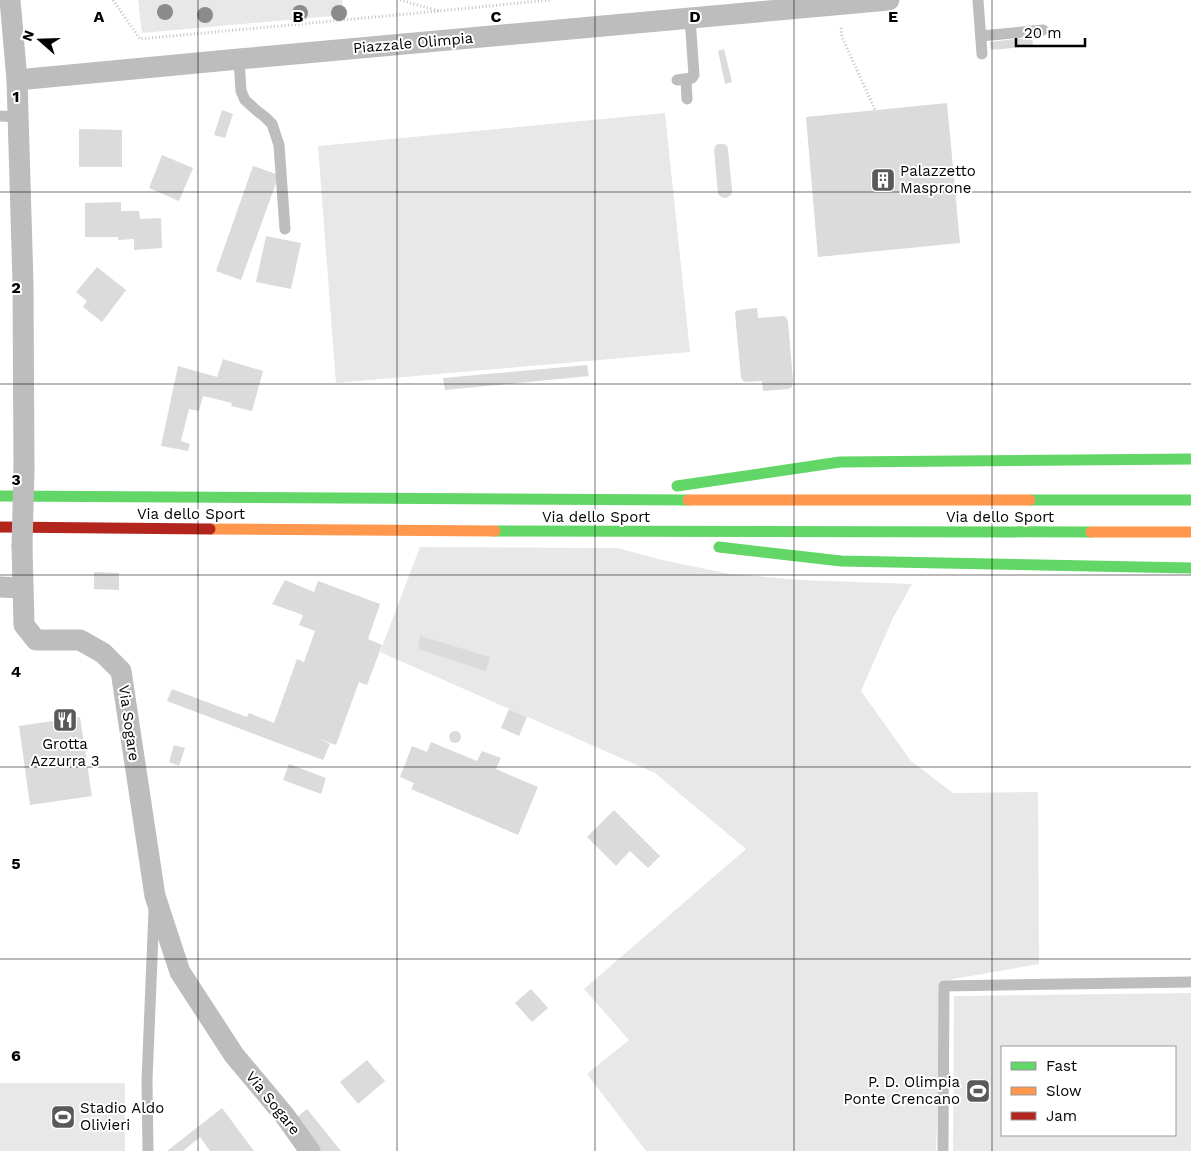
<svg xmlns="http://www.w3.org/2000/svg" width="1191" height="1151" viewBox="0 0 1191 1151" font-family="'Work Sans',sans-serif">
<style>
.green{fill:#e8e8e8;fill-rule:evenodd}
.building{fill:#dbdbdb}
.lines{fill:none;stroke-linecap:round;stroke-linejoin:round}
.path{stroke:#c2c2c2;stroke-width:3;stroke-dasharray:1 2.5;stroke-linecap:butt}
.lane{stroke:#bdbdbd;stroke-width:11}
.street{stroke:#bdbdbd;stroke-width:21}
.fast{stroke:#63d668;stroke-width:11}
.slow{stroke:#ff974d;stroke-width:11}
.jam{stroke:#b3261e;stroke-width:11}
.street-bridge{stroke:#bdbdbd;stroke-width:21}
.tree{fill:#8b8b8b}
.grid{fill:none;stroke:#000;stroke-width:1;stroke-opacity:0.55}
.labels{text-anchor:middle;dominant-baseline:central;stroke-width:4;stroke-linejoin:round;paint-order:stroke}
.street-label{font-size:15px;fill:#000;stroke:#fff}
.poi-label{font-size:15px;fill:#000;stroke:#fff;text-anchor:start}
.grid-label{font-size:16px;text-anchor:middle;font-weight:bold;fill:#000;stroke:#fff;stroke-width:4;stroke-linejoin:round;paint-order:stroke}
</style>
<rect width="100%" height="100%" fill="#fff"/>
<!-- green -->
<g class="green">
<polygon points="138,0 342,0 344,15 142,33"/>
<polygon points="665,113 690,352 336,383 318,146"/>
<polygon points="420,547 618,548 662,560 730,574 801,580 912,584 893,618 861,691 911,761 953,793 1038,792 1039,964 942,981 936,1151 646,1151 587,1074 629,1040 584,989 746,849 655,773 380,652"/>
<path d="M 1191,993 L 1191,1151 L 953,1151 L 954,996 ZM 1002,1047 L 1175,1047 L 1175,1135 L 1002,1135 Z"/>
<rect x="0" y="1083" width="125" height="68"/>
</g>
<!-- building -->
<g class="building">
<polygon points="1032,37 1033,46 991,50 990,42"/>
<polygon points="724,49 732,82 725,84 718,51"/>
<polygon points="947,103 960,243 818,257 806,117"/>
<polygon points="222,110 233,114 225,138 214,135"/>
<polygon points="79,129 122,130 122,167 79,167"/>
<polygon points="719,144 724,144 727,146 728,149 732,190 731,195 726,198 721,197 718,194 714,150 716,145"/>
<polygon points="162,155 193,168 179,201 149,188"/>
<polygon points="253,166 279,175 241,280 216,271"/>
<polygon points="121,202 121,211 139,211 140,219 161,218 162,248 134,250 134,239 118,240 118,237 85,237 85,203"/>
<polygon points="266,236 301,243 291,289 256,282"/>
<polygon points="97,267 126,290 102,322 83,307 87,301 76,292"/>
<polygon points="757,308 758,318 783,316 786,317 788,321 793,381 792,387 789,389 763,391 762,381 746,382 743,381 741,378 735,313 736,311 739,310"/>
<polygon points="223,359 263,371 252,411 231,406 232,403 203,396 199,411 189,409 181,441 190,444 188,451 161,446 178,366 217,377"/>
<polygon points="587,365 589,376 445,390 443,378"/>
<polygon points="94,572 119,573 119,590 94,589"/>
<polygon points="285,580 314,592 318,581 380,604 368,639 382,645 367,685 359,682 336,745 319,739 330,744 323,760 167,701 172,689 247,717 249,713 274,723 297,659 304,662 315,631 299,625 303,615 272,604"/>
<polygon points="420,636 490,657 486,671 418,649"/>
<polygon points="509,709 527,717 519,736 501,728"/>
<polygon points="80,717 92,796 30,805 19,726"/>
<circle cx="455" cy="737" r="6"/>
<polygon points="431,742 477,761 482,751 501,758 496,769 538,787 518,835 411,789 414,783 400,777 412,746 427,752"/>
<polygon points="174,745 185,748 179,766 169,762"/>
<polygon points="289,764 326,778 321,794 283,780"/>
<polygon points="614,810 660,856 648,868 630,851 616,866 587,837"/>
<polygon points="531,989 548,1008 532,1022 515,1003"/>
<polygon points="367,1060 385,1081 358,1104 340,1082"/>
<polygon points="222,1108 254,1151 210,1151 200,1137 183,1151 167,1151"/>
<polygon points="307,1109 341,1151 318,1151 292,1121"/>
</g>
<g class="lines">
<!-- path -->
<g class="path">
<polyline points="113,0 140,39 439,11"/>
<polyline points="400,0 439,11 550,0"/>
<polyline points="841,28 842,37 875,110"/>
</g>
<!-- lane -->
<g class="lane">
<polyline points="978,0 982,54"/>
<polyline points="981,36 1043,30"/>
<polyline points="239,59 241,91 245,100 256,110 265,117 272,124 279,145 285,229"/>
<polyline points="686,79 687,99"/>
<polyline points="677,80 692,78 694,75 690,18"/>
<polyline points="0,116 17,117"/>
<polyline points="148,1151 147,1080 154,910"/>
<polyline points="943,1151 944,986 1191,982"/>
</g>
<!-- street -->
<g class="street">
<polyline points="10,0 17,80 239,59 889,0"/>
<polyline points="17,80 23,283 24,470"/>
<polyline points="22,546 24,625 36,640 80,640 103,653 121,671 155,896 180,972 234,1055 285,1116 310,1151"/>
<polyline points="0,587 23,588"/>
</g>
<!-- fast -->
<g class="fast">
<polyline points="677,486 840,462 1191,459"/>
<polyline points="0,496 688,500"/>
<polyline points="1030,500 1191,500"/>
<polyline points="495,531 1091,532"/>
<polyline points="719,547 841,561 1191,568"/>
</g>
<!-- slow -->
<g class="slow">
<polyline points="688,500 1030,500"/>
<polyline points="210,529 495,531"/>
<polyline points="1091,532 1191,532"/>
</g>
<!-- jam -->
<polyline class="jam" points="0,527 210,529"/>
<!-- street-bridge -->
<polyline class="street-bridge" points="22,546 24,470"/>
</g>
<!-- trees -->
<g class="tree">
<circle cx="165" cy="12" r="8"/>
<circle cx="300" cy="13" r="8"/>
<circle cx="339" cy="13" r="8"/>
<circle cx="205" cy="15" r="8"/>
</g>
<!-- grid -->
<path class="grid" d="M 198,0 L 198,1151M 397,0 L 397,1151M 595,0 L 595,1151M 794,0 L 794,1151M 992,0 L 992,1151M 0,192 L 1191,192M 0,384 L 1191,384M 0,575 L 1191,575M 0,767 L 1191,767M 0,959 L 1191,959"/>
<!-- icons -->
<defs>
<symbol id="building-square" viewBox="-11 -11 22 22"><rect x="-9" y="-9" width="18" height="18" rx="4" fill="#595959" stroke="#fff"/><path d="M-4-6H4V6H1V3H-1V6H-4ZM-2.5-4.3h1.7v1.8h-1.7ZM.8-4.3h1.7v1.8H.8ZM-2.5-1h1.7V.8h-1.7ZM.8-1h1.7V.8H.8Z" fill="#fff"/></symbol>
<symbol id="restaurant-square" viewBox="-11 -11 22 22"><rect x="-9" y="-9" width="18" height="18" rx="4" fill="#595959" stroke="#fff"/><path d="M-5-6h1v4h1v-4h1v4h1v-4h1v5L-1.5 .5V6h-2V.5L-5-1ZM5-6V6H3V1.5H1.5Q1.5-4 5-6Z" fill="#fff"/></symbol>
<symbol id="stadium-square" viewBox="-11 -11 22 22"><rect x="-9" y="-9" width="18" height="18" rx="4" fill="#595959" stroke="#fff"/><path d="M0-5a6.5 5 0 1 0 0 10a6.5 5 0 1 0 0-10ZM-3.5-1.8h7v3.6h-7Z" fill="#fff"/></symbol>
</defs>
<g fill-rule="evenodd">
<use href="#building-square" x="869" y="166" width="28" height="28"/>
<use href="#restaurant-square" x="51" y="706" width="28" height="28"/>
<use href="#stadium-square" x="964" y="1077" width="28" height="28"/>
<use href="#stadium-square" x="49" y="1103" width="28" height="28"/>
</g>
<g class="labels">
<!-- street labels -->
<g class="street-label">
<text transform="translate(413 43) rotate(-5)">Piazzale Olimpia</text>
<text x="191" y="514">Via dello Sport</text>
<text x="596" y="517">Via dello Sport</text>
<text x="1000" y="517">Via dello Sport</text>
<text transform="translate(129 723) rotate(82)">Via Sogare</text>
<text transform="translate(273 1103) rotate(51)">Via Sogare</text>
</g>
<!-- poi labels -->
<g class="poi-label">
<text x="900" y="171">Palazzetto<tspan x="900" dy="17">Masprone</tspan></text>
<text x="65" y="744" text-anchor="middle">Grotta<tspan x="65" dy="17">Azzurra 3</tspan></text>
<text x="960" y="1082" text-anchor="end">P. D. Olimpia<tspan x="960" dy="17">Ponte Crencano</tspan></text>
<text x="80" y="1108">Stadio Aldo<tspan x="80" dy="17">Olivieri</tspan></text>
</g>
</g>
<g class="grid-label">
<text x="99" y="22">A</text>
<text x="298" y="22">B</text>
<text x="496" y="22">C</text>
<text x="695" y="22">D</text>
<text x="893" y="22">E</text>
<text x="16" y="102">1</text>
<text x="16" y="293">2</text>
<text x="16" y="485">3</text>
<text x="16" y="677">4</text>
<text x="16" y="869">5</text>
<text x="16" y="1061">6</text>
</g>
<!-- legend -->
<rect x="1001" y="1046" width="175" height="90" fill="#ffffff" stroke="#999999"/>
<rect x="1011" y="1062" width="25" height="8" fill="#63d668" stroke="#999999"/>
<text x="1046" y="1071" font-size="15" fill="#000000">Fast</text>
<rect x="1011" y="1087" width="25" height="8" fill="#ff974d" stroke="#999999"/>
<text x="1046" y="1096" font-size="15" fill="#000000">Slow</text>
<rect x="1011" y="1112" width="25" height="8" fill="#b3261e" stroke="#999999"/>
<text x="1046" y="1121" font-size="15" fill="#000000">Jam</text>
<!-- north arrow -->
<g transform="translate(40 40) rotate(290)" stroke="#ffffff" stroke-width="4" paint-order="stroke">
<path d="M0-4L9 19L0 12L-9 19Z" fill="#000000"/>
<text y="-8" font-size="14" font-weight="bold" text-anchor="middle" fill="#000000">N</text>
</g>
<!-- scale -->
<path d="M1016 38v8h69v-8" fill="none" stroke="#000000" stroke-width="2.5"/>
<text x="1024" y="38" font-size="15" fill="#000000" stroke="#ffffff" stroke-width="4" paint-order="stroke">20 m</text>
</svg>
